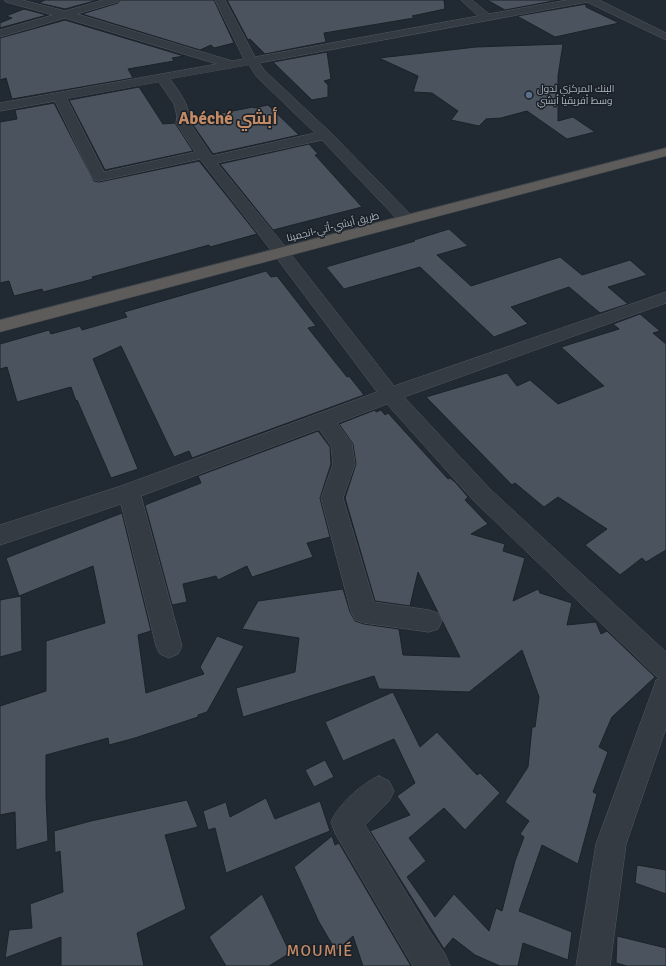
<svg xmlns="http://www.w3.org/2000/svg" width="666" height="966" viewBox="0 0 666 966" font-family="Signika,Cairo,sans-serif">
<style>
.building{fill:#4a535e;stroke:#1c2229}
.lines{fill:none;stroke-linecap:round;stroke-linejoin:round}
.minor-casing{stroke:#525961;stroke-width:1}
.trunk-casing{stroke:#3f464d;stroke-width:1}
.minor{fill:#343b43;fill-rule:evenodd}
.trunk{fill:#5d5c5a;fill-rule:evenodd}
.service-dot{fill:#5c6f8a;stroke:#1a2027;stroke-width:1.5}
.labels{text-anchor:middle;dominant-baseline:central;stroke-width:3;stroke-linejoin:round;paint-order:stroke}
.far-poi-label{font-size:10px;fill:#aeb6c0;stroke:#1a2027;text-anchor:start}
.far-street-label{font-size:10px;fill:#aeb6c0;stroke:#1a2027}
.near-neighbourhood-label{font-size:16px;letter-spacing:1px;fill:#c38a66;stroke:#1a2027}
.far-town-label{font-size:17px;font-weight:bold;fill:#c38a66;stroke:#1a2027}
</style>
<rect width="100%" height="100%" fill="#212932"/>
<!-- building -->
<g class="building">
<polygon points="45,0 98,0 65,9 39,3"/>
<polygon points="120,0 214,0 234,43 214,48 211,45 200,50 82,14 118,3"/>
<polygon points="227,0 444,0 445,9 412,16 414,18 324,33 326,42 265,54 250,39 248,40"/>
<polygon points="487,0 559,0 505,10"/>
<polygon points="586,4 586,7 619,23 555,37 517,16"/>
<polygon points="24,9 47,15 0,28 0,23 12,18 6,16"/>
<polygon points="65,20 184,56 172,58 174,61 128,69 133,78 12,99 6,78 0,80 0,38"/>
<polygon points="563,44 558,76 558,121 573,117 595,132 567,139 527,111 501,118 486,119 479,126 451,120 458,111 432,93 413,92 418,76 379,58 476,47"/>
<polygon points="327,52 331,79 324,81 328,85 328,97 312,100 273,62"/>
<polygon points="139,87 163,124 175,123 193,151 105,170 69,100"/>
<polygon points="54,103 94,181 99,182 199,161 257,234 210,247 209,245 92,277 93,279 43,292 42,289 14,296 9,281 0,283 0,122 17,119 15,110"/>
<polygon points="268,105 299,135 213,154 191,122 191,119 253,107 254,108"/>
<polygon points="309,144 318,154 315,155 362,207 273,230 220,164"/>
<polygon points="449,229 468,246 437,255 471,286 560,257 582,275 630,260 647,275 608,287 628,304 600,313 569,287 511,307 528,324 494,337 420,267 344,289 326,267 415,241 414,240"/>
<polygon points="266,271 271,277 277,276 316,326 308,328 347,377 349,376 364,395 192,458 189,451 174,457 121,346 93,359 138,469 111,478 77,400 76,401 71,387 17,402 7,367 0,369 0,344 49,330 51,334 80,326 82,330 127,317 124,312"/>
<polygon points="640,314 660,331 653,333 666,344 666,550 646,562 642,558 620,575 585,545 607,529 558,497 544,507 515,483 512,485 426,397 507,373 517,386 530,380 558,404 604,386 561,347 619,329 613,324"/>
<polygon points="375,410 376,412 381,410 385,415 388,413 448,479 450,478 455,482 468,497 465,500 488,524 471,534 505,544 503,551 525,558 513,601 538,589 540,593 572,603 567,625 596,622 601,634 607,631 655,677 612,717 599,747 608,752 593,792 597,794 578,864 542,845 519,911 572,932 568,960 523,943 518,966 500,966 475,955 453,938 444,949 370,831 410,815 397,796 415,783 394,739 343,761 325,722 393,692 420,747 437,732 477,775 480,773 500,793 465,830 444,808 409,838 426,861 407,877 435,917 454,894 489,931 496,908 502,911 515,861 524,837 520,834 529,821 505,802 528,767 532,727 535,727 539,697 522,650 469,692 379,689 374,676 243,717 236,688 295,672 299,638 242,629 258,601 343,589 350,612 355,621 364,624 399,629 403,655 460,657 418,572 410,606 375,601 345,498 356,464 353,444 339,424"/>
<polygon points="318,431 330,447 331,464 320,498 330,537 307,543 313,557 252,577 247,566 218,580 216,576 183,584 187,602 172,605 145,505 201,483 198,476"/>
<polygon points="122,513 151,631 138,635 146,693 204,674 200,667 217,636 244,646 207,712 198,715 198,717 135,738 109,745 108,738 46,755 46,797 48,841 16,850 15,812 0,815 0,706 46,691 46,641 105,623 93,566 19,596 6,558"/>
<polygon points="21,596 22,651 0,657 0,600"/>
<polygon points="325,760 334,777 314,787 305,770"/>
<polygon points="266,798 275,819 320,801 330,831 226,873 215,828 208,830 203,811 226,802 230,817"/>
<polygon points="187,800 198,827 165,835 186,909 137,933 144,966 61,966 61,937 5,958 9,930 32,928 30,904 63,892 60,851 55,853 54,831 91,821"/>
<polygon points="332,836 335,845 339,843 411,966 363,966 353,936 336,951 319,922 294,867"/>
<polygon points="637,865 666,870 666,894 635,883"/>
<polygon points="262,894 290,953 269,966 226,966 209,937"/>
<polygon points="617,936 666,948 666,966 627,966 616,963"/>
</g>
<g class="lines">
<defs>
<g id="minor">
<path d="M 5,0 L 22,0 L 65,11 L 103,0 L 119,0 L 118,2 L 77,14 L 232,61 L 244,59 L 215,0 L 225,0 L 255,57 L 478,16 L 461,0 L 472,0 L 489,14 L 567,0 L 599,0 L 666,33 L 666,40 L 587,2 L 259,63 L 265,71 L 330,132 L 412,216 L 414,219 L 412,222 L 406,224 L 400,222 L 322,140 L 217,163 L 279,239 L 394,386 L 666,292 L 666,303 L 404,397 L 490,489 L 666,652 L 666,728 L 626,844 L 610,966 L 576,966 L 596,844 L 653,689 L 656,680 L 659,679 L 474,501 L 387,404 L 337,423 L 352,444 L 355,464 L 343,498 L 374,602 L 429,610 L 438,613 L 442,621 L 438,629 L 429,632 L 364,623 L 355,620 L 351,612 L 321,498 L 333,464 L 331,446 L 319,429 L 141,496 L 182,646 L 178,654 L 169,658 L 160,654 L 156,646 L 121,504 L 0,545 L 0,525 L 121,486 L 377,392 L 267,245 L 200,159 L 99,181 L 94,180 L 92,177 L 55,101 L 0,111 L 0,103 L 217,64 L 65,18 L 0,37 L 0,30 L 53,15 L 6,2 ZM 249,65 L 257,77 L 315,133 L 212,156 L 190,123 C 190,105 180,93 170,79 ZM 159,82 L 174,104 L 177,116 L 176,123 L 195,152 L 104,172 L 67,99 Z"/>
<path d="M 379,776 L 389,781 L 394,791 L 389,801 L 365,825 L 428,929 L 445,954 L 450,966 L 413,966 L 335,833 L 331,822 C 338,805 362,783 379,776 Z"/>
</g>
<polygon id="trunk" points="666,148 666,156 0,332 0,320"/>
</defs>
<!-- minor casing -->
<use href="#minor" class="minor-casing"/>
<!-- trunk casing -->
<use href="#trunk" class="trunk-casing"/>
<!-- minor -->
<use href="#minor" class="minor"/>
<!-- trunk -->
<use href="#trunk" class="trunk"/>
</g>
<!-- markers -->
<circle class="service-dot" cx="529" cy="95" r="4"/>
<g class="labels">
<!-- far-poi labels -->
<g class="far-poi-label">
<text x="537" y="89">البنك المركزي لدول<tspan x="537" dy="12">وسط أفريقيا أبشي</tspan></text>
</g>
<!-- far-street labels -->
<g class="far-street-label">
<text transform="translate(333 227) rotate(-14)">طريق أبشي-أتي-انجمينا</text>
</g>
<!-- near-neighbourhood labels -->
<g class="near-neighbourhood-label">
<text x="320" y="951">MOUMIÉ</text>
</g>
<!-- far-town labels -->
<g class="far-town-label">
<text x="228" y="118">Abéché أبشي</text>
</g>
</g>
</svg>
